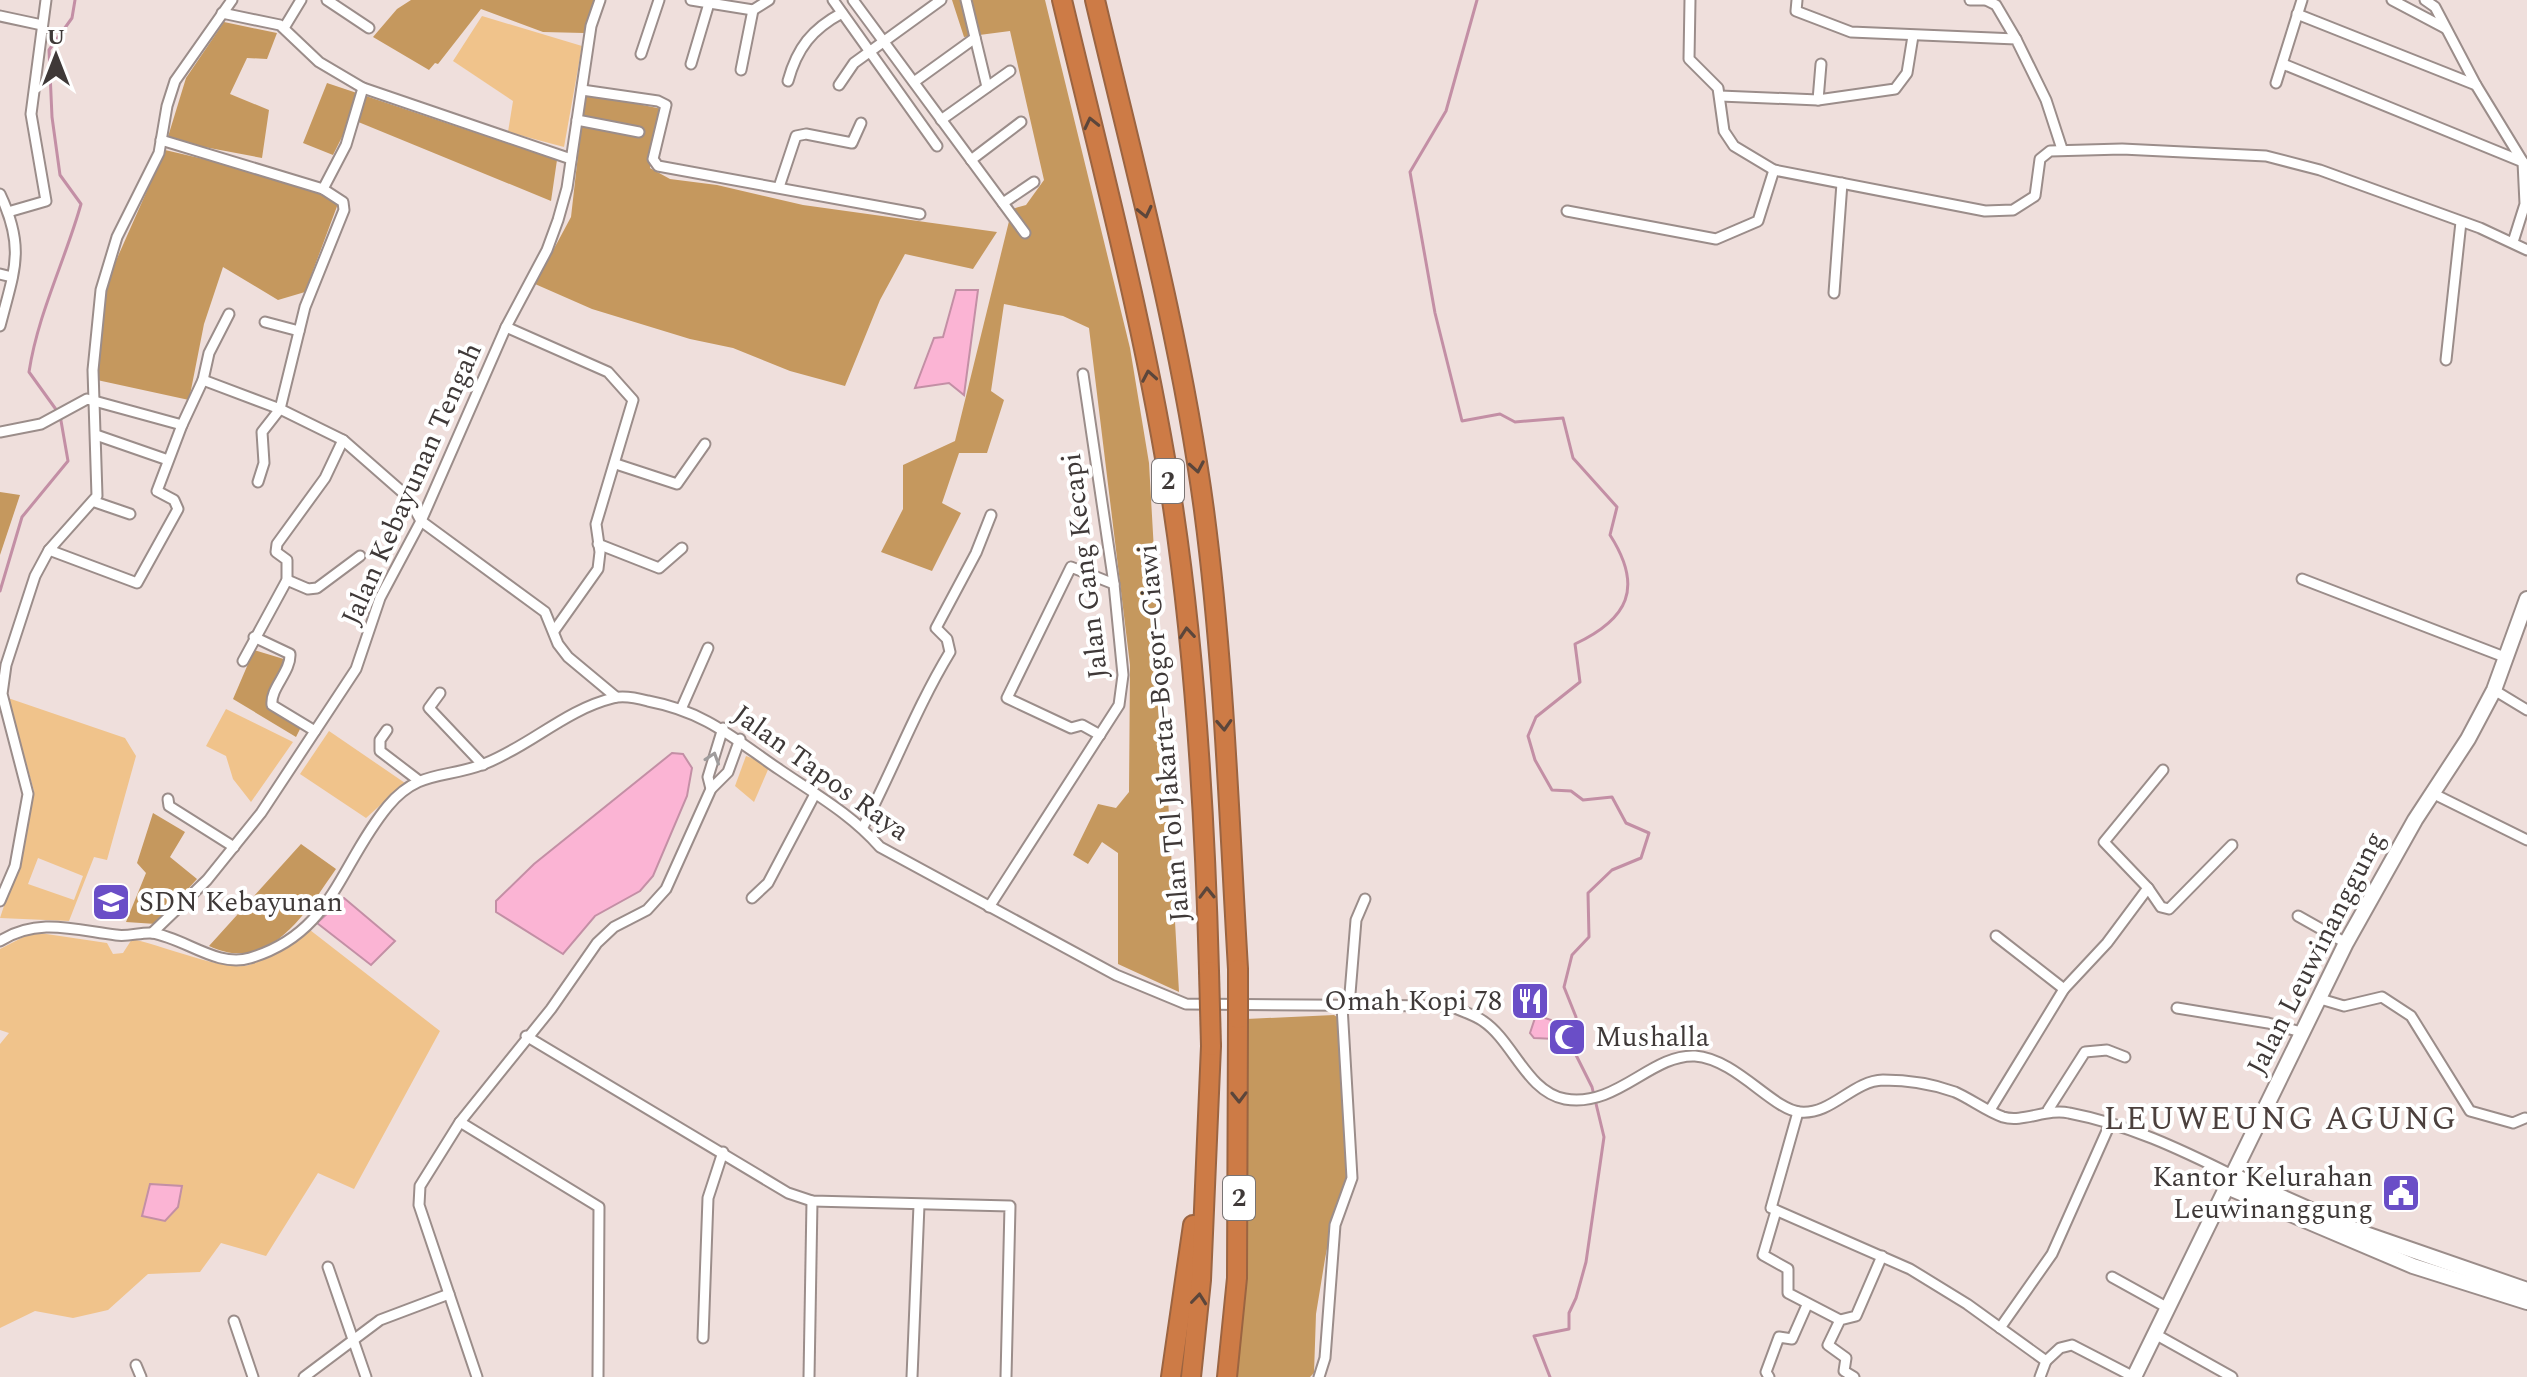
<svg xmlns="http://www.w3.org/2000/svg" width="2527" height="1377" viewBox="0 0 2527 1377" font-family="Spectral,serif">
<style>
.green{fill:#f0c38b;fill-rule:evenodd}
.forest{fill:#c5985e}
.water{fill:#fbb4d4;stroke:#c38fa5;stroke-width:2}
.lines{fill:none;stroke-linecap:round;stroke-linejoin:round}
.stream{stroke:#c38fa5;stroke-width:3}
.street-casing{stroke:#9b8d8a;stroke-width:13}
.secondary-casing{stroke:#9b8d8a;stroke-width:18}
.highway-casing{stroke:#9b6441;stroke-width:22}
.street{stroke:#fff;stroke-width:9}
.secondary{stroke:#fff;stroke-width:14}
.highway{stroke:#cd7b46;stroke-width:18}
.highway-bridge-casing{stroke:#9b6441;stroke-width:22;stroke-linecap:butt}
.highway-bridge{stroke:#cd7b46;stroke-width:18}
.oneway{stroke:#5b463b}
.oneway2{stroke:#9f9c9c}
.labels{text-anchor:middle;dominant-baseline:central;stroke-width:8;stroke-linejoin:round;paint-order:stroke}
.shield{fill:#fff;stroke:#797474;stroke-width:2}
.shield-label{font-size:26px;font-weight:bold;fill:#3f3938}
.street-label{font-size:28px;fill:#3f3938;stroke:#fff}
.poi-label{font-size:28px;fill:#3f3938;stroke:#fff;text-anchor:start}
.quarter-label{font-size:32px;letter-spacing:2px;fill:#4c403d;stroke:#fff}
</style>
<rect width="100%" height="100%" fill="#efdfdc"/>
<!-- green -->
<g class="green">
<polygon points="482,16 582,46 564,147 508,132 513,101 453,61"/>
<path d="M 8,698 L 125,738 L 136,756 L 107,860 L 94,857 L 69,921 L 0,918 L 26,839 L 34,791 ZM 38,858 L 83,876 L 74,900 L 28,884 Z"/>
<polygon points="226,709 293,742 251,802 233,779 226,756 206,746"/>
<polygon points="329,731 405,783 366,818 300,774"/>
<polygon points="746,756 770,765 754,802 735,786"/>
<path d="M 310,930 L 440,1031 L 354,1189 L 318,1173 L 266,1256 L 221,1243 L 200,1272 L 148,1274 L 108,1310 L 73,1318 L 35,1311 L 0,1328 L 0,1044 L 9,1033 L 0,1030 L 0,949 L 33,932 L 107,943 L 113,954 L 123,953 L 132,939 C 162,945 225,972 249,965 C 272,958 291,943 310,930 Z"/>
</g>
<!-- forest -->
<g class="forest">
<polygon points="411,0 595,0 584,33 543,32 481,9 438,64 435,63 429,70 373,37 397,9"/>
<polygon points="952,0 1045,0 1130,348 1149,463 1179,992 1118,964 1118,853 1102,842 1088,864 1073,855 1098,804 1116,808 1129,792 1130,665 1089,328 1063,316 1004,304 991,391 1004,400 987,453 959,453 942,503 961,513 932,571 881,552 903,509 903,465 955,441 1012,209 1026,205 1044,180 1010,31 964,37"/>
<polygon points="224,22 277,33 267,59 247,58 230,94 269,110 262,158 167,140 186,78"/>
<polygon points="327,83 557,160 551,201 351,119 333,155 303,143"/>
<polygon points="585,93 662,109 650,168 670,179 717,185 803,205 997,232 973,269 905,254 880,300 845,386 790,371 733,348 690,339 592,309 535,284 571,217"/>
<polygon points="165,150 280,177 339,201 305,292 278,300 223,267 204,324 189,400 97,380 100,318 107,281"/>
<polygon points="0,492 20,495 0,555"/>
<polygon points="254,650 287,660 266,706 301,727 296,737 233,699"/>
<polygon points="153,813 185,832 170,857 197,879 156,924 126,922 146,873 137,863"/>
<path d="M 301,844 L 336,869 C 306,912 270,975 209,946 Z"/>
<polygon points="1334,1015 1340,1019 1350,1178 1333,1218 1325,1259 1316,1314 1314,1373 1310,1377 1227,1377 1246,1019"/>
</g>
<!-- water -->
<g class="water">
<polygon points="956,290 978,290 964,395 949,383 915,388 934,338 943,337"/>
<polygon points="672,753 683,754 692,768 687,796 653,876 640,891 595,916 563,954 496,912 496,901 534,864"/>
<polygon points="344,898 395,941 371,965 317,923"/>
<polygon points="1542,1017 1551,1020 1555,1039 1534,1038 1530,1033 1535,1018"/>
<polygon points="150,1184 182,1186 178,1207 165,1221 142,1216"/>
</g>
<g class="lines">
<!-- stream -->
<g class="stream">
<path d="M 1477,0 L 1446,111 L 1410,172 L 1435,313 L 1462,421 L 1500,414 L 1515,422 L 1563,418 L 1573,458 L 1617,507 L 1610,535 C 1644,588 1628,619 1575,644 L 1580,682 L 1536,717 L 1528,736 L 1535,760 L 1552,790 L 1571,791 L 1583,800 L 1612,797 L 1626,823 L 1649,833 L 1641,858 L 1612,870 L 1588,893 L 1589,937 L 1572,955 L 1564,987 L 1576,1017 L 1575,1053 L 1592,1087 L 1604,1137 L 1586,1262 L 1576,1298 L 1569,1313 L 1569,1329 L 1534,1336 L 1550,1377"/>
<path d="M 0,591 L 22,517 L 68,461 L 60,415 L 29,372 C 38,313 65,261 81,204 L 60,175 L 52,117 L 49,50 L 72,18 L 75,0"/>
</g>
<defs>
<g id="street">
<polyline points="327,0 369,28"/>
<polyline points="691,0 753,10 769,0"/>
<polyline points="833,0 937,146"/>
<polyline points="853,0 1025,233"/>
<polyline points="966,0 987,87"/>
<polyline points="1690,0 1689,59 1718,88 1724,131 1734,146 1774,170 1985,211 2013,210 2035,196 2040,159 2050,151 2122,149 2266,156 2320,170 2480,228 2527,250"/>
<polyline points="1797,0 1796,11 1851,32 2016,39 2046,100 2062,149"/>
<polyline points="1970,0 1984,0"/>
<polyline points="1986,0 1996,5 2016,39"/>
<polyline points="2392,0 2445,28"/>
<polyline points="2425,0 2435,7 2476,85 2523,162 2525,204 2513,242"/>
<polyline points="222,13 280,25 319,62 363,88 571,159"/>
<polyline points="2297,14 2476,85"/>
<polyline points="0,16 42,25"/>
<polyline points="284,28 301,0"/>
<polyline points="641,54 659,0"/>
<polyline points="691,64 710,0"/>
<polyline points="2283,64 2523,162"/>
<polyline points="741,70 753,10"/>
<path d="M 788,81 C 797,48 812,29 842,13"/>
<polyline points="914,82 975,38"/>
<polyline points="2276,83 2302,0"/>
<polyline points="839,85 854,63 941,0"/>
<polyline points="582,90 658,101 666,105 653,159 658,166 920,214"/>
<polyline points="1720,96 1818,100 1895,89 1907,73 1913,36"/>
<polyline points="1818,100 1821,64"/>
<polyline points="577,120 639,132"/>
<polyline points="941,120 1010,71"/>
<polyline points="161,140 323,189 343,202 344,210 305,307 280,409 262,432 264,463 258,482"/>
<polyline points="971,160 1021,122"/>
<polyline points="779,187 796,136 806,134 852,143 861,123"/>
<polyline points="323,189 346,145 363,88"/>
<path d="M 0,194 C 26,249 14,271 0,326"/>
<polyline points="1003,203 1034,182"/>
<polyline points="1567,211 1716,239 1758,221 1774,170"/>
<polyline points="8,212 46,201 31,114 46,0"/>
<polyline points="0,274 12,277"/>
<polyline points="1834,293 1842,183"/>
<polyline points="265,322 299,331"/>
<polyline points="506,327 608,372 633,400 596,524 600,552 598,569 554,631"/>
<polyline points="2446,360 2461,222"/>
<polyline points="203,380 209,353 229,314"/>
<polyline points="0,432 41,424 87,399 182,425 203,380 280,409 343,440 408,497 421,521 545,612 558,644 568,657 616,697"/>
<polyline points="96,435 168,460"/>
<polyline points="616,464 677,484 705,444"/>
<polyline points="95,502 130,514"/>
<polyline points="598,544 659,568 682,548"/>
<polyline points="49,550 137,583 178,509 174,500 157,491 182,425"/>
<polyline points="2302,579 2507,658"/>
<polyline points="287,580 308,589 317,588 360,556"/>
<path d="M 254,637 L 290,654 C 291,672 270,688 272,705 L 315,731"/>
<polyline points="243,661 287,580 287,560 276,552 277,544 325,478 343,440"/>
<polyline points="2494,690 2527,710"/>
<polyline points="440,693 429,708 483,765"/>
<polyline points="682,707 708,648"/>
<polyline points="387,730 380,740 380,751 418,780"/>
<polyline points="1100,735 1082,725 1071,728 1007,698 1071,567 1114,584"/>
<polyline points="711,789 708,777 723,728"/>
<polyline points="2432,793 2527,840"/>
<polyline points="168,799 169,806 234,847"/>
<path d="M 863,827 C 893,770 916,708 950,652 L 947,639 L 936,628 L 976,553 L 991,515"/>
<polyline points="2148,888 2161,907 2169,909 2232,845"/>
<polyline points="752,898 768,883 815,794"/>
<polyline points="0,901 15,866 28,794 2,694 6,665 35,576 49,550 97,496 93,370 101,290 117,237 159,153 167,106 175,81 232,0"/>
<polyline points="989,907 1119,705 1123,675 1114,584 1083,374"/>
<polyline points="2298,916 2346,943"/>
<polyline points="152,933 207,880 261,813 356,669 380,598 421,521 506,327 547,250 558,220 567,188 591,26 600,0"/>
<polyline points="1996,936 2064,989"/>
<path d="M 0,941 C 38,917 75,930 116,935 C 128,937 141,932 152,933 C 185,938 217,968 250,958 C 333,933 339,865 388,806 C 419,769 446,779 484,764 C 530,746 565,710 613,698 C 624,695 637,698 648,701 C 706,712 733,738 780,770 C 815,794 851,814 880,847 L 1116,975 L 1186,1004 L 1450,1006 C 1461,1011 1473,1014 1483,1021 C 1513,1041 1527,1092 1565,1099 C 1617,1108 1651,1054 1695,1056 C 1736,1059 1773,1110 1800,1112 C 1832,1115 1852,1081 1883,1080 C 1906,1080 1933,1084 1955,1092 C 1971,1099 1986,1111 2003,1117 C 2023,1123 2047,1108 2069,1113 C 2127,1124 2180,1149 2232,1175"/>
<polyline points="2317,998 2344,1006 2382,997 2411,1016 2470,1111 2513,1123 2525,1118"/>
<polyline points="1349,1006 1356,920 1365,899"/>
<polyline points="2177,1008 2268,1023 2301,1032"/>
<polyline points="526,1036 788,1193 812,1201 1010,1206 1006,1377"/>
<polyline points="1990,1110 2064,989 2107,943 2148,888 2104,842 2163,770"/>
<polyline points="2048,1110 2085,1052 2107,1050 2125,1057"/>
<polyline points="1798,1112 1771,1208 1910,1269 1967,1304 2046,1361 2040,1377"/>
<polyline points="460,1122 599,1207 598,1377"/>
<polyline points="1776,1211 1763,1255 1788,1269 1788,1293 1840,1320"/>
<polyline points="328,1267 366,1377"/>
<polyline points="2112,1277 2168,1308"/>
<polyline points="234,1321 253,1377"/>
<polyline points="2000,1328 2052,1254 2110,1124"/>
<polyline points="2155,1334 2232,1377"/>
<polyline points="703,1338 708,1198 723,1152"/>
<polyline points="2046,1361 2060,1348 2072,1345 2134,1377"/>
<polyline points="136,1365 141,1377"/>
<polyline points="304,1377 380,1320 449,1294"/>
<polyline points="477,1377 419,1205 420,1186 460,1122 551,1009 597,943 614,927 647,910 666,889 711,789 728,772 740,739"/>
<polyline points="809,1377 812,1201"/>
<polyline points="912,1377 919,1205"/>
<polyline points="1319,1377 1325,1358 1335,1225 1352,1178 1342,1006"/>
<polyline points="1769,1377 1766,1372 1779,1337 1792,1339 1807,1305"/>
<polyline points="1854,1377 1844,1371 1846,1358 1828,1345 1840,1320 1856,1316 1882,1256"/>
</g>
<g id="secondary">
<polyline points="2232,1175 2360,1232 2527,1290"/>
<polyline points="2227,1187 2413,1266 2527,1302"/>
<polyline points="2134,1377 2346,943 2415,820 2468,739 2494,690 2527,599"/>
</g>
<g id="highway">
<path d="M 1062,0 C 1102,168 1147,336 1173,507 C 1196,660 1205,816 1209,971"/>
<path d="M 1095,0 C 1135,169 1181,338 1204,510 C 1224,662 1229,816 1238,969"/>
<polyline points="1171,1377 1193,1225"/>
<polyline points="1191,1377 1201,1280 1211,1046"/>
<polyline points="1227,1377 1237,1278 1238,1019"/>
</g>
</defs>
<!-- street casing -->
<use href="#street" class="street-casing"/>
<!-- secondary casing -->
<use href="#secondary" class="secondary-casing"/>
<!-- highway casing -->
<use href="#highway" class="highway-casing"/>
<!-- street -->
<use href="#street" class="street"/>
<!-- secondary -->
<use href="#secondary" class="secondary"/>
<!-- highway -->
<use href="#highway" class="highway"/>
<defs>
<g id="highway-bridge">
<polyline points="1238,969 1238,1019"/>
<polyline points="1209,971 1211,1046"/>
</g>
</defs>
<!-- highway-bridge casing -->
<use href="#highway-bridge" class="highway-bridge-casing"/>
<!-- highway-bridge -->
<use href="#highway-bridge" class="highway-bridge"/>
</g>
<!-- one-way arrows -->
<defs><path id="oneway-chevron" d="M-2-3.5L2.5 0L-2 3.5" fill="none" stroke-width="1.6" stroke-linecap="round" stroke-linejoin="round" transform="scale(2)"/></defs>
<g class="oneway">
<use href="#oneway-chevron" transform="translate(1091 123) rotate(-103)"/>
<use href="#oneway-chevron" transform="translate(1145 212) rotate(77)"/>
<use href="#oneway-chevron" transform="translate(1149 376) rotate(-100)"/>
<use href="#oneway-chevron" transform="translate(1197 467) rotate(80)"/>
<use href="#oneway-chevron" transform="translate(1187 633) rotate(-95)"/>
<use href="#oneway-chevron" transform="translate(1224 725) rotate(87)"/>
<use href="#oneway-chevron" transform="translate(1207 893) rotate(-91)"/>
<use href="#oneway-chevron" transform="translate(1239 1097) rotate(89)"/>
<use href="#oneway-chevron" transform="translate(1199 1299) rotate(-84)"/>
</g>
<use class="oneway2" href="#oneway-chevron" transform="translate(713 758) rotate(-72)"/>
<!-- icons -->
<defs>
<symbol id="school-square" viewBox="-11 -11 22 22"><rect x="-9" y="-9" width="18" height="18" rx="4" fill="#6a4ec7" stroke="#fff"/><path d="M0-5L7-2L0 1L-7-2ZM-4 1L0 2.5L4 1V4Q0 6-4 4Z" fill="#fff"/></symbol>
<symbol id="restaurant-square" viewBox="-11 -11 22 22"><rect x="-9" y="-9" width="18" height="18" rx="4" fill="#6a4ec7" stroke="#fff"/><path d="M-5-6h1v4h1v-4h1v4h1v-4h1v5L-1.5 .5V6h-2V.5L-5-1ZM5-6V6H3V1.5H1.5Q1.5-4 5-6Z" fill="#fff"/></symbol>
<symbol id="mosque-square" viewBox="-11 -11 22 22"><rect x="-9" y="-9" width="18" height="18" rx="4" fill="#6a4ec7" stroke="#fff"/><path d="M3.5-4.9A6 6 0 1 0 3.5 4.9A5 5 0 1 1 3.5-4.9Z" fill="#fff"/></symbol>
<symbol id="civic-square" viewBox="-11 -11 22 22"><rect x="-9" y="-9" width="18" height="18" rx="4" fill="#6a4ec7" stroke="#fff"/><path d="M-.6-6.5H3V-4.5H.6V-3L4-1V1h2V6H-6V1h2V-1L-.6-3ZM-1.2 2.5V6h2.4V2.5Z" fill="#fff"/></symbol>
</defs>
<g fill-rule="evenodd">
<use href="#school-square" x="89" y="880" width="44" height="44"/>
<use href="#restaurant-square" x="1508" y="979" width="44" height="44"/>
<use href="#mosque-square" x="1545" y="1015" width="44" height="44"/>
<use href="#civic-square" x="2379" y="1171" width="44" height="44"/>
</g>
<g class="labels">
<!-- shield labels -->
<g class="shield">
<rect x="1152" y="459" width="32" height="44" rx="6"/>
<rect x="1223" y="1176" width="32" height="44" rx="6"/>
</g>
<g class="shield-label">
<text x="1168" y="481">2</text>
<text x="1239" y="1198">2</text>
</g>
<!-- street labels -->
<g class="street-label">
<text transform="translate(412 484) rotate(-66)">Jalan Kebayunan Tengah</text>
<text transform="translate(1085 566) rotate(-97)">Jalan Gang Kecapi</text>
<text transform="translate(1164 733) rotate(-95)">Jalan Tol Jakarta–Bogor–Ciawi</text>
<text transform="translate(821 773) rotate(36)">Jalan Tapos Raya</text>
<text transform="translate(2316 953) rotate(-63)">Jalan Leuwinanggung</text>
</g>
<!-- poi labels -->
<g class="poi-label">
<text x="139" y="902">SDN Kebayunan</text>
<text x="1502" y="1001" text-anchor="end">Omah Kopi 78</text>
<text x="1595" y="1037">Mushalla</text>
<text x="2373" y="1177" text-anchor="end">Kantor Kelurahan<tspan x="2373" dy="32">Leuwinanggung</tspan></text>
</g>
<!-- quarter labels -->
<g class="quarter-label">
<text x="2281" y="1119">LEUWEUNG AGUNG</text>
</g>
</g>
<!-- north arrow -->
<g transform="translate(56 56)" stroke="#ffffff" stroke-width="6" paint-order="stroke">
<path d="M0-6L14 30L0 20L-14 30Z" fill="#3f3938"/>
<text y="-12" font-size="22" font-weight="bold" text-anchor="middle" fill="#3f3938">U</text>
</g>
</svg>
